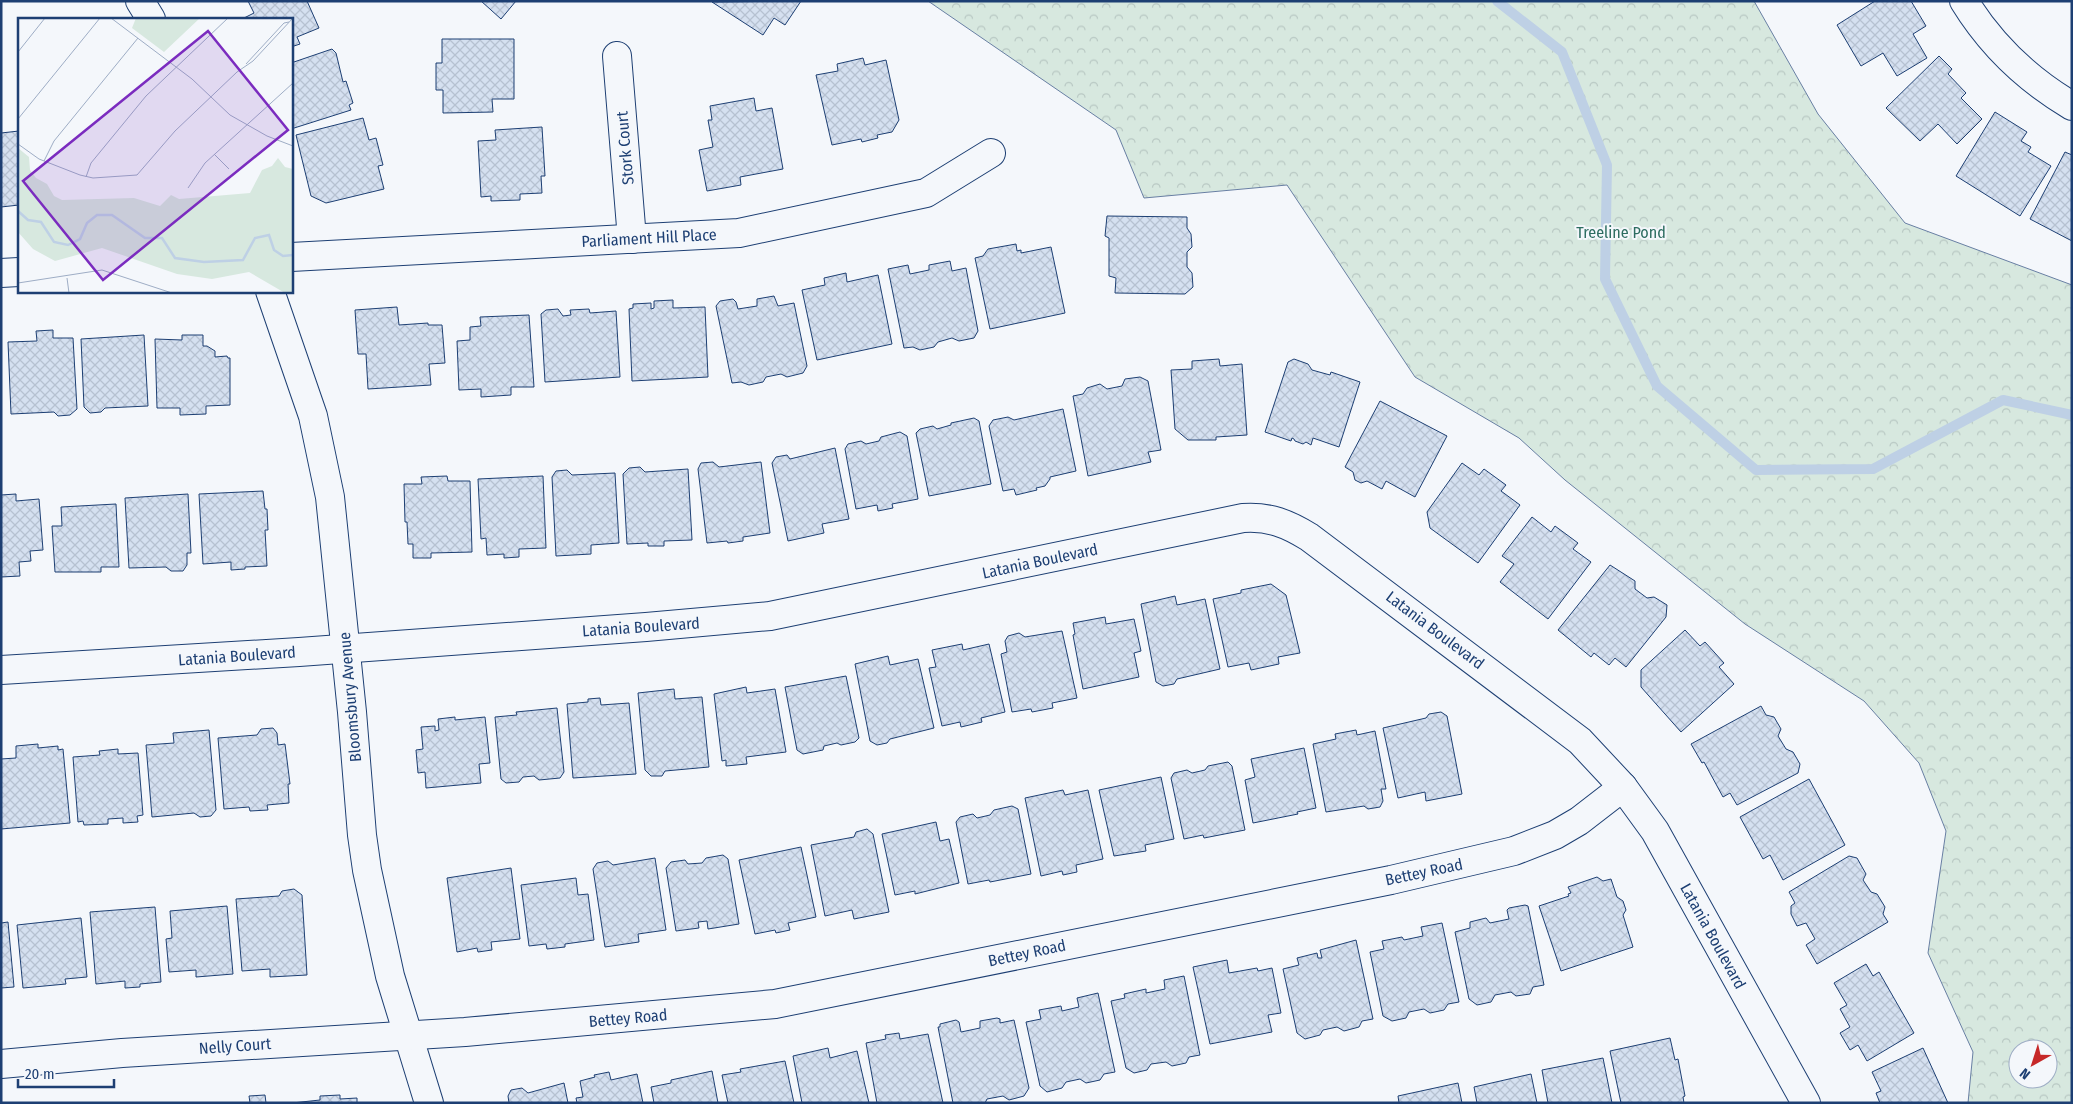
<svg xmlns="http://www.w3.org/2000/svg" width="2073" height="1104" viewBox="0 0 2073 1104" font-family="'Fira Sans Condensed',sans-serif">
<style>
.forest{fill:url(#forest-crowns);stroke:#687fa3;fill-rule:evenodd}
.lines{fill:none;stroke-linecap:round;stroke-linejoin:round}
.stream{stroke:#bed0e5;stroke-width:10}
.building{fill:url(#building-cross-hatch);stroke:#1d3f73}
.minor-casing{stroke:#1d3f73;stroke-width:30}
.minor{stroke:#f4f7fb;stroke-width:28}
.labels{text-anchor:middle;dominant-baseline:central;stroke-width:4;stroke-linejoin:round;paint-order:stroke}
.street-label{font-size:16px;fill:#1d3f73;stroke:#f4f7fb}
.park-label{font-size:16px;fill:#2c6c60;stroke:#f4f7fb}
.inset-river{fill:none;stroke:#bed0e5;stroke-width:2.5}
.inset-road{fill:none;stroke:#9eadc5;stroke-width:1}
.view{fill:#7b2cbf;fill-opacity:0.15;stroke:#7b2cbf;stroke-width:2.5}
.inset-edge{fill:none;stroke:#1d3f73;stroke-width:2.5}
</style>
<defs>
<pattern id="forest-crowns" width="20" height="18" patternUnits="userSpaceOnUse" patternTransform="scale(1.25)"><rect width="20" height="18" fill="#d7e8df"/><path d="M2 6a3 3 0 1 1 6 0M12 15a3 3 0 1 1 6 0" fill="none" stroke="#b8c8c3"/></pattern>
<pattern id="building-cross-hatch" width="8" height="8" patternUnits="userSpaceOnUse" patternTransform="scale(1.25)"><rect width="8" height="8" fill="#d5e0f0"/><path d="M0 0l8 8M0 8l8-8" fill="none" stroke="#b6c1d1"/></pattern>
</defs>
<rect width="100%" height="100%" fill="#f4f7fb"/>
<!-- forest -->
<path class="forest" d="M 928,1 L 1754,1 L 1818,114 L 1905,223 L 2072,285 L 2072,1103 L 1968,1103 L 1973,1052 L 1928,953 L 1946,831 L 1919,763 L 1864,701 L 1745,624 L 1565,480 L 1519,438 L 1415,377 L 1287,185 L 1144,198 L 1116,130 ZM 2018,1049 L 2048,1049 L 2048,1079 L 2018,1079 Z"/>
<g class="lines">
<!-- stream -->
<polyline class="stream" points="1497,1 1562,52 1607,165 1605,279 1657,386 1756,470 1873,469 2003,400 2072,415"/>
</g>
<!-- building -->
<g class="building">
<polygon points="248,1 307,1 319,28 297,37 300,44 291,47 291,19 242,19 254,13"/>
<polygon points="481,1 516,1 501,19"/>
<polygon points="801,1 785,25 774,18 763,35 712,2"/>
<polygon points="1875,1 1911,1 1926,26 1913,34 1927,58 1897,76 1883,53 1861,66 1837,25"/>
<polygon points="442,39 514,39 514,99 492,99 493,112 443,113 443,90 436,90 436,63 442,63"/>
<polygon points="332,49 336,53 343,82 346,81 353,103 349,105 351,110 291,129 291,63"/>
<polygon points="1939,56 1952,69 1948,74 1966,93 1961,98 1982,119 1957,144 1938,124 1920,141 1886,108"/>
<polygon points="863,58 865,65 886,60 899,120 892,132 877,135 878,138 862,142 861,139 832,145 816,75 838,71 837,64"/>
<polygon points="754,98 756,111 772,108 783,169 740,177 741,185 707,191 699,150 713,147 708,120 712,120 710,106"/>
<polygon points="1995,112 2027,132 2021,141 2031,147 2028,152 2051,166 2020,216 1956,176"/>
<polygon points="363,118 369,140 376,138 383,165 378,166 384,189 326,203 311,196 296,135"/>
<polygon points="542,127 545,176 541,176 542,193 520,194 520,200 491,201 491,196 481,197 478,141 496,140 495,130"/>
<polygon points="19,131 19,205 1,207 1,133"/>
<polygon points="2065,152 2072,155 2072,241 2030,219"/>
<polygon points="1107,216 1187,217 1187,228 1191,234 1192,247 1187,252 1187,267 1192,273 1193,287 1185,294 1115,293 1116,278 1109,276 1109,238 1105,236"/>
<polygon points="1016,244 1017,251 1021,250 1021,253 1051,247 1065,313 990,329 975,258 983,256 988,249"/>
<polygon points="950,261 952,271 966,268 978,331 974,338 959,341 952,338 938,342 934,347 920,350 913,347 904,348 888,269 908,265 910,274 929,270 929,265"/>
<polygon points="846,273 847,282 878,275 892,344 817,360 802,290 825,285 824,278"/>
<polygon points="774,296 778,306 794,303 807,366 803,373 787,377 781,374 766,377 763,382 749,385 741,382 732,383 716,306 720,301 733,299 736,302 738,309 757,306 757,299"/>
<polygon points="673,300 673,308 705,307 708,377 632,381 629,309 633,308 633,304 651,303 651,309 654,308 654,301"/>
<polygon points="397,307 399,325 428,323 428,325 442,325 445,363 429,364 431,385 368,389 366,354 358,354 355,310"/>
<polygon points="558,309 563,316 571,315 570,310 589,309 590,313 616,311 620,377 545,382 541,314 546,310"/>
<polygon points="529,315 534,387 511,387 511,395 481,397 481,389 459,390 457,341 470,340 470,327 481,326 480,317"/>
<polygon points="53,330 53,338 73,338 77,409 70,415 58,416 54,412 11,414 8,342 37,341 36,331"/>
<polygon points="144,335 148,406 105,408 101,412 90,413 84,407 81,339"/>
<polygon points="182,335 203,335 203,346 207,346 215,351 215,357 227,356 228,358 230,358 230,405 206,406 206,414 180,415 180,408 157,408 155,339 182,340"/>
<polygon points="1219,359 1220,366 1242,364 1247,435 1216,437 1216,440 1188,440 1175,429 1171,370 1192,369 1192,361"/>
<polygon points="1294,359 1308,364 1312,370 1330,375 1331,372 1360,382 1339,447 1313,438 1311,445 1306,442 1303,444 1295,441 1294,439 1292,438 1291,441 1265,432 1288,362"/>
<polygon points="1140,377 1148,381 1161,450 1148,452 1151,462 1088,476 1073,396 1083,394 1087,388 1100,384 1107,389 1122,386 1125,379"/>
<polygon points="1380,401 1447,436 1415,497 1386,481 1382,489 1367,481 1361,483 1355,480 1353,472 1345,467"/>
<polygon points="1063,409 1076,471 1050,477 1050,479 1045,486 1036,488 1037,490 1016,495 1014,489 1003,491 989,426 993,420 1008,417 1014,420"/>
<polygon points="974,418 979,421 991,484 929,496 916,433 920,429 933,426 937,429 951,425 951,423"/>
<polygon points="900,432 907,436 918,499 892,504 893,508 878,511 877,505 856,509 845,449 848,444 861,441 866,444 879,441 881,437"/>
<polygon points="835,448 849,519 822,524 824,533 788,541 772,463 776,457 787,455 790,459"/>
<polygon points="713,462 719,467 761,462 770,533 743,537 743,541 728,543 727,541 707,543 698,469 701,463"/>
<polygon points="1462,463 1479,475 1484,469 1506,485 1501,491 1520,505 1478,563 1430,528 1427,512"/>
<polygon points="640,467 645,472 688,469 692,540 664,541 664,546 648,546 648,543 627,544 623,474 629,468"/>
<polygon points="567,470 572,475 615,473 619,543 591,545 591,554 556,556 552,477 556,471"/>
<polygon points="447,476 448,481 470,481 472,552 431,553 431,558 413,558 413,544 408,544 407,522 405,522 404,484 422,484 421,477"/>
<polygon points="543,476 546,548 519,549 519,557 504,558 504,554 487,555 486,538 481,539 478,479"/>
<polygon points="263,491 265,509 267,509 268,530 265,530 267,566 245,567 245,569 231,570 231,562 203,564 199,494"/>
<polygon points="16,494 16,501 39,499 43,550 30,551 31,561 19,562 20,576 1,577 1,495"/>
<polygon points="188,494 191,553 187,553 187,565 183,571 171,571 166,567 129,568 125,498"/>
<polygon points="116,504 119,567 101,567 101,572 55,572 52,526 62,526 61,507"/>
<polygon points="1532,517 1551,532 1555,526 1578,543 1573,549 1591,562 1548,619 1500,582 1514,564 1502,556"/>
<polygon points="1610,565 1635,581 1635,589 1647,598 1654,597 1667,605 1666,617 1626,667 1615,658 1609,665 1594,653 1591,657 1558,630"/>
<polygon points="1271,584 1286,595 1300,653 1278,657 1279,664 1251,670 1249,663 1228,667 1213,599 1241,593 1241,590"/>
<polygon points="1175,596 1177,605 1205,599 1220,669 1177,679 1174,684 1163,686 1156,682 1141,604"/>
<polygon points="1105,617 1106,624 1134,619 1141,651 1134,653 1139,677 1083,689 1073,635 1075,634 1073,623"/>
<polygon points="1685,630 1700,646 1705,642 1724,663 1719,667 1734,684 1681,732 1641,687 1641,670"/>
<polygon points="1062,631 1077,698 1052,703 1053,708 1032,712 1031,709 1012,712 1001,654 1007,652 1005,641 1008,636 1019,633 1025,637"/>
<polygon points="962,644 963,650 989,644 1005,712 981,718 982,722 961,727 960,722 942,726 929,668 936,667 932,650"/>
<polygon points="888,656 890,665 918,659 934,728 890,739 887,743 877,745 870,741 855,664"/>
<polygon points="846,676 859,738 855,742 841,745 837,743 824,746 823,750 803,754 797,750 785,687"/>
<polygon points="746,687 747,693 775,689 786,752 746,757 747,764 726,766 726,760 722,761 714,694"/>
<polygon points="674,689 675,699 702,697 709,767 665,771 662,776 651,776 645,770 638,693"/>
<polygon points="600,698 601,705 629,703 636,774 573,778 567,704 588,702 588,699"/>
<polygon points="1761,706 1766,715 1774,717 1781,729 1778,736 1786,749 1793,752 1800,764 1798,773 1737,805 1730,793 1723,797 1704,762 1702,763 1691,744"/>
<polygon points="557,708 564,772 560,778 539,780 534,776 523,777 519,782 506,783 501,779 495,717 517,715 516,712"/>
<polygon points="1441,712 1447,716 1462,794 1426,801 1425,792 1398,798 1383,728 1426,718 1429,714"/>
<polygon points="455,717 455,720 485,717 490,763 479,764 481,783 426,788 425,772 418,773 416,750 423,749 421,727 435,726 435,731 439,730 438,719"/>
<polygon points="273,728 277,733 278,745 285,744 290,784 288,784 289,803 267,805 268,810 250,811 249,807 224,809 218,738 257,735 261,729"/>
<polygon points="209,730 216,810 211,816 200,817 194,813 152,817 146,745 174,743 173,733"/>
<polygon points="1356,730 1357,735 1375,731 1386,789 1381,789 1383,801 1380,807 1368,809 1364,806 1326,812 1313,744 1336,739 1335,734"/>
<polygon points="38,744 38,748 58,746 58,750 63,749 70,823 1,829 1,759 16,758 16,746"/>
<polygon points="1304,748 1316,808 1297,812 1298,814 1253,823 1245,780 1255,777 1251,759"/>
<polygon points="118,749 118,754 138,753 143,815 137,816 138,822 123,823 123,818 108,819 108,824 84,825 83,821 78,822 73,757 100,755 99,751"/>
<polygon points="1228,762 1232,766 1245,830 1204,838 1203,835 1184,839 1171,778 1174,773 1187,770 1192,773 1205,770 1208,766"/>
<polygon points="1161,777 1174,839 1145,845 1146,851 1114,856 1099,790"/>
<polygon points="1809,779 1845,845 1783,880 1770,855 1763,859 1740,817"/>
<polygon points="1063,790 1065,795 1088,790 1103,859 1076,865 1077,872 1063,875 1062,871 1041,876 1025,798"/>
<polygon points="1012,806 1018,809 1031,874 990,882 989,880 968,884 956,822 960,817 973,814 977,818 990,815 994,810"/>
<polygon points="936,822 940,841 949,839 959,883 915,894 915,891 895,895 882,834"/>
<polygon points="867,829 873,834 889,912 854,919 852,910 825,916 811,845 854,837 856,832"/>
<polygon points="801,847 816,917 788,923 790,930 776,933 775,930 755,934 739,860"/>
<polygon points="723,855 728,859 739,924 708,929 707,921 698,922 699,928 676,931 666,868 671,862 685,860 688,864 702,863 706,858"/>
<polygon points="1849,856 1857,858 1866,874 1863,880 1871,892 1877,894 1885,907 1883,914 1888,922 1817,964 1806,945 1815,939 1806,923 1797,926 1791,914 1791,906 1795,903 1789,892"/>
<polygon points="655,858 666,930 638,934 639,942 605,947 593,869 597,863 608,861 613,865"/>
<polygon points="511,868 520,939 491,942 492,950 478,952 477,948 457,952 447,878"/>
<polygon points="1597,877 1603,881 1611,879 1617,897 1623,901 1626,910 1623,915 1633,947 1561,971 1539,906 1569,896 1568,894 1571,893 1568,887"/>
<polygon points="576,878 578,895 588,894 594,940 565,944 565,947 547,949 546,944 529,946 521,885"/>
<polygon points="294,889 302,895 307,975 270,977 270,969 242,971 236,899 279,896 282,891"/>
<polygon points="1525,905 1528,906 1544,985 1533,987 1530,994 1516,996 1511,992 1495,995 1491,1002 1477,1005 1469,999 1455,932 1470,928 1470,922 1486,918 1490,923 1509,919 1507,910 1509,908"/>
<polygon points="227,906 233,974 196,977 196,970 169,972 166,939 172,938 170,911"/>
<polygon points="155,907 161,982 140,984 140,987 125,988 125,981 96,984 90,912"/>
<polygon points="81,918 87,977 65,979 66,984 23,988 17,925"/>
<polygon points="8,922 14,987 1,988 1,923"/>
<polygon points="1442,923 1459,1002 1448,1004 1444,1010 1430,1013 1424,1009 1409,1012 1406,1018 1392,1021 1383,1016 1370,952 1384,949 1382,941 1402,937 1404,940 1423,936 1421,927"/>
<polygon points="1356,940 1373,1019 1362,1021 1359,1027 1344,1031 1337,1027 1323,1030 1320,1035 1305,1039 1297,1033 1283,969 1299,965 1297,958 1317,953 1318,958 1322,958 1320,950"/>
<polygon points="1227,960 1229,973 1257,968 1258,971 1272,968 1281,1013 1268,1015 1272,1032 1210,1044 1193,967"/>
<polygon points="1866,964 1873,976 1879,972 1914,1033 1867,1061 1858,1045 1850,1050 1840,1033 1850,1027 1840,1009 1847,1005 1834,983"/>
<polygon points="1184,976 1200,1055 1189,1057 1186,1063 1172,1066 1166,1062 1151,1064 1147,1070 1134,1073 1126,1068 1111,1001 1125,998 1124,994 1146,989 1146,993 1165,989 1164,980"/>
<polygon points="1098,993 1115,1072 1104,1074 1100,1080 1086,1083 1080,1079 1066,1082 1062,1088 1047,1092 1040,1086 1026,1022 1041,1019 1039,1010 1061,1006 1062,1011 1079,1007 1077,998"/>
<polygon points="997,1018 1000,1019 1000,1023 1014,1020 1029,1088 1024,1096 1009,1100 1003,1096 987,1099 985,1103 953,1103 938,1027 940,1027 940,1024 956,1020 959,1022 961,1032 980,1028 980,1021"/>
<polygon points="899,1033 900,1039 928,1034 943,1103 877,1103 866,1043 886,1039 885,1035"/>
<polygon points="1670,1038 1675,1060 1678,1059 1685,1096 1683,1097 1684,1103 1621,1103 1610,1051"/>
<polygon points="828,1048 830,1058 857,1051 869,1103 802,1103 793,1056"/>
<polygon points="1923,1048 1948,1103 1880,1103 1876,1093 1881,1091 1872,1072"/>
<polygon points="1603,1058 1612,1103 1548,1103 1542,1070"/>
<polygon points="785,1061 794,1103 728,1103 722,1075 741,1072 740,1069"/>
<polygon points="712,1071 718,1103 654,1103 651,1087 671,1083 671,1080"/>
<polygon points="609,1072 611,1080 637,1074 643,1103 577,1103 576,1098 583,1097 580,1081 595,1077 594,1075"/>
<polygon points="1531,1074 1537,1103 1477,1103 1474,1087"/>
<polygon points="564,1083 568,1103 509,1103 508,1096 511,1090 522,1088 528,1093"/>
<polygon points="1458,1083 1462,1103 1399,1103 1398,1096"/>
<polygon points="265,1095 266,1103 250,1103 249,1096"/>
<polygon points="340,1095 340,1099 357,1098 357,1103 292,1103 320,1100 320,1096"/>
</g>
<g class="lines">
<defs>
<g id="minor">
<polyline points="140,1 151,19"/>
<path d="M 1964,1 C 1991,45 2028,80 2072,106"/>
<polyline points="617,56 632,239"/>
<polyline points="291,257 739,233 926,193 991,153"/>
<polyline points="1,273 19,272"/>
<polyline points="270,291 313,416 330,497 352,712 362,835 367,870 390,976 429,1103"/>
<path d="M 1,670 L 299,652 L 646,627 L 770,616 L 1243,518 C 1269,516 1288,524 1309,537 L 1580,741 L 1623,787 L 1655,831 L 1806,1103"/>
<polyline points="1,1064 122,1053 465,1032 775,1004 1391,880 1514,851 1555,835 1579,821 1623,787"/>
</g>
</defs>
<!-- minor casing -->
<use href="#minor" class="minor-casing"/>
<!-- minor -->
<use href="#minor" class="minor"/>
</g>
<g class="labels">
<!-- street labels -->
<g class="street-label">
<text transform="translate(625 148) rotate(-95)">Stork Court</text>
<text transform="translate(649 238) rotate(-3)">Parliament Hill Place</text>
<text transform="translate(1040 561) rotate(-12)">Latania Boulevard</text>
<text transform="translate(641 627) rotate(-4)">Latania Boulevard</text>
<text transform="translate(1435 630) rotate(37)">Latania Boulevard</text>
<text transform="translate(237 656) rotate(-4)">Latania Boulevard</text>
<text transform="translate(350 697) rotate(-95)">Bloomsbury Avenue</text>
<text transform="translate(1424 872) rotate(-12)">Bettey Road</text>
<text transform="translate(1713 936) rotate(61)">Latania Boulevard</text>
<text transform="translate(1027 953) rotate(-12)">Bettey Road</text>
<text transform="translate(628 1018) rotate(-5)">Bettey Road</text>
<text transform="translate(235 1046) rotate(-4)">Nelly Court</text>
</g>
<!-- park labels -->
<g class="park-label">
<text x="1621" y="232">Treeline Pond</text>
</g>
</g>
<!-- overview -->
<g transform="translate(18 18)">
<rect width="275" height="275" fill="#f4f7fb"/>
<path d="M 118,0 L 182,0 L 146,34 L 114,10 ZM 0,130 L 11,139 L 12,152 L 18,160 L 29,166 L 36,178 L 44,182 L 116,180 L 142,188 L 153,177 L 161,181 L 232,175 L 244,152 L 254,148 L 260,140 L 267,149 L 275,151 L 275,275 L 267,275 L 231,254 L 194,261 L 159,256 L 84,230 L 37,243 L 15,231 L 0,214 Z" fill="#d7e8df"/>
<path class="inset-river" d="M 0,193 L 10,202 L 23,204 L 36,224 L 50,227 L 62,221 L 69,205 L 79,197 L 94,197 L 127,220 L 144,220 L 157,240 L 186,244 L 225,242 L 237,220 L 251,217 L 256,232 L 265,238 L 275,237"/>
<path class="inset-road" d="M 93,0 L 174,61 L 212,97 L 249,118 L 275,128M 0,34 L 27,0M 228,46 L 266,5 L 271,4M 0,101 L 82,0M 0,126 L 21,141 L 62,157 L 75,160 L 119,157 L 157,113 L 219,54 L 235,43 L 275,0M 196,136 L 211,151M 26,143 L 36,123 L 120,20M 68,159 L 73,145 L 128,78 L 210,0M 170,170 L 187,145 L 275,65M 49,260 L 51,275M 0,265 L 84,252 L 154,275"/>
<path class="view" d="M 190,13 L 270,112 L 85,262 L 5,163 Z"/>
<rect width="275" height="275" class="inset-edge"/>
</g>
<!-- border -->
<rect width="2073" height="1104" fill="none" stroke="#1d3f73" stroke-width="5"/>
<!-- north arrow -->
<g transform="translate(2033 1064) rotate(219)"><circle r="24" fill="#f4f7fb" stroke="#9eadc5"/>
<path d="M0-4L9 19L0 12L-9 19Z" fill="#c62828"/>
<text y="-8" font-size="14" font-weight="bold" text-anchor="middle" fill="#1d3f73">N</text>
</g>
<!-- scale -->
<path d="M18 1079v8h96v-8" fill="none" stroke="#1d3f73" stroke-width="2.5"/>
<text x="25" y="1079" font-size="15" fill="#1d3f73" stroke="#f4f7fb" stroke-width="4" paint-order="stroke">20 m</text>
</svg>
